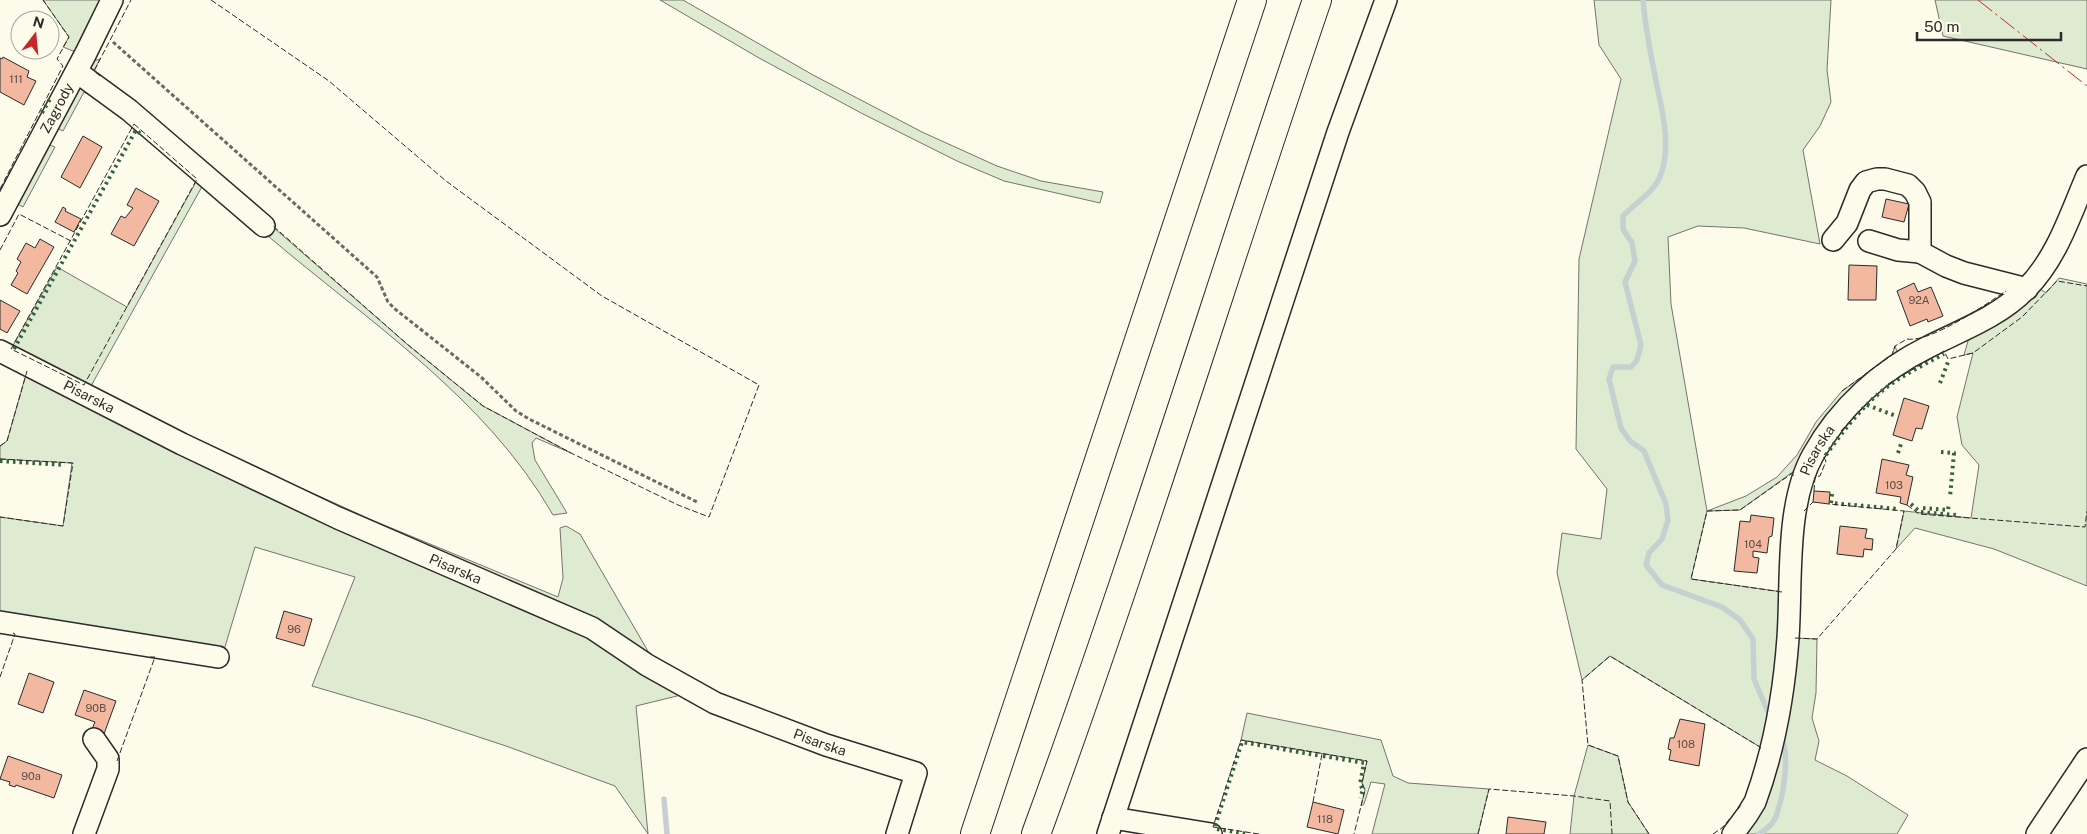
<svg xmlns="http://www.w3.org/2000/svg" width="2087" height="834" viewBox="0 0 2087 834" font-family="'Public Sans',sans-serif">
<style>
.green{fill:#deebd1;stroke:#74746e}
.lines{fill:none;stroke-linecap:round;stroke-linejoin:round}
.stream{stroke:#c7d0d0;stroke-width:5.5}
.building{fill:#f2b8a0;stroke:#2b2b2b}
.minor-casing{stroke:#2b2b2b;stroke-width:24}
.highway-casing{stroke:#2b2b2b;stroke-width:30}
.path{stroke:#6a6964;stroke-width:3;stroke-dasharray:4 2.5;stroke-linecap:butt}
.minor{stroke:#fdfbea;stroke-width:21}
.highway{stroke:#fdfbea;stroke-width:28}
.hedge{stroke:#34623c;stroke-width:4;stroke-dasharray:2.5 4;stroke-linecap:butt}
.fence{stroke:#2b2b2b;stroke-width:1;stroke-dasharray:6 2.5;stroke-linecap:butt}
.power{stroke:#c62828;stroke-width:1;stroke-dasharray:18 4 2.5 4;stroke-linecap:butt}
.labels{text-anchor:middle;dominant-baseline:central;stroke-width:4;stroke-linejoin:round;paint-order:stroke}
.number-label{font-size:11px;fill:#5d4e48}
.street-label{font-size:14px;fill:#2b2b2b;stroke:#fdfbea}
</style>
<rect width="100%" height="100%" fill="#fdfbea"/>
<!-- green -->
<g class="green">
<polygon points="43,0 103,0 80,49 73,51 63,47 69,37"/>
<polygon points="660,0 683,0 813,75 922,132 997,166 1041,181 1103,192 1100,203 1004,181 957,161 863,114 759,58"/>
<polygon points="1594,0 1831,0 1827,70 1831,102 1820,126 1803,150 1820,244 1744,228 1698,226 1668,237 1671,304 1707,511 1746,496 1777,477 1797,455 1816,422 1842,391 1892,355 1895,346 1898,354 1794,471 1740,510 1707,511 1691,579 1783,592 1771,726 1760,747 1610,656 1582,680 1557,573 1562,533 1601,539 1607,489 1576,449 1579,259 1621,79 1599,45"/>
<polygon points="1935,0 2087,0 2087,69 1943,36"/>
<path d="M 100,59 L 94,71 L 407,344 L 483,406 L 571,453 L 536,438 L 532,443 L 535,460 L 567,513 L 553,515 C 486,398 369,322 268,236 C 206,185 148,128 89,74 L 90,62 Z"/>
<polygon points="82,86 112,109 84,92 63,131 53,126 77,87"/>
<polygon points="45,143 55,147 23,207 14,202"/>
<polygon points="197,180 204,183 91,386 208,446 372,520 558,597 563,578 560,528 566,526 580,534 656,665 360,523 11,349 57,267 127,307"/>
<polygon points="2059,278 2087,284 2087,586 1994,549 1915,528 1896,549 1904,511 1971,518 1979,465 1962,445 1957,417 1973,353 1964,355 1970,334 2037,287 2046,293"/>
<polygon points="27,371 595,636 681,695 636,706 648,834 615,786 506,746 421,718 312,686 355,577 255,547 224,650 0,617 0,517 63,526 72,463 0,459 0,446 7,441"/>
<polygon points="1795,638 1817,639 1816,693 1812,718 1819,741 1815,760 1847,776 1908,815 1897,834 1740,834"/>
<polygon points="1247,713 1381,740 1393,776 1408,783 1489,789 1478,834 1372,834 1385,784 1371,782 1364,804 1361,806 1365,790 1362,783 1367,761 1241,740"/>
<polygon points="1588,745 1618,756 1628,802 1649,834 1570,834 1574,796"/>
</g>
<g class="lines">
<!-- stream -->
<g class="stream">
<path d="M 1643,0 C 1645,26 1650,50 1655,76 C 1661,107 1672,143 1661,174 C 1655,192 1636,202 1623,216 L 1623,229 L 1632,243 L 1635,261 L 1625,282 L 1641,345 L 1637,360 L 1631,367 L 1613,367 L 1609,379 L 1621,428 L 1630,441 L 1644,451 L 1666,504 L 1668,520 L 1662,539 L 1649,553 L 1646,565 L 1662,585 L 1722,607 L 1740,620 L 1753,639 L 1754,679 L 1771,719"/>
<polyline points="664,799 667,834"/>
<path d="M 1759,834 C 1768,829 1776,821 1778,810 C 1784,792 1790,753 1781,736"/>
</g>
</g>
<!-- building -->
<g class="building">
<polygon points="3,57 29,71 27,77 36,81 24,105 0,92 0,58 2,59"/>
<polygon points="83,136 102,147 80,188 61,177"/>
<polygon points="136,188 159,201 134,246 111,234 121,216 125,218 133,208 127,205"/>
<polygon points="1886,199 1909,204 1904,222 1882,217"/>
<polygon points="63,207 66,209 65,211 81,219 74,232 55,222"/>
<polygon points="40,239 54,247 27,294 11,285 18,273 16,271 21,262 17,259 26,243 35,248"/>
<polygon points="1849,265 1877,266 1876,300 1848,300"/>
<polygon points="1914,283 1918,292 1931,287 1943,316 1928,322 1927,319 1910,326 1897,291"/>
<polygon points="0,300 20,311 7,333 0,329"/>
<polygon points="1904,398 1929,406 1922,429 1916,428 1912,441 1893,435"/>
<polygon points="1882,459 1909,465 1906,475 1913,477 1907,505 1900,503 1901,497 1876,493"/>
<polygon points="1814,491 1830,492 1829,504 1813,502"/>
<polygon points="1751,515 1774,518 1772,536 1769,537 1767,553 1753,551 1753,557 1759,558 1757,573 1734,571 1740,521 1750,522"/>
<polygon points="1840,526 1867,529 1865,538 1873,539 1872,550 1864,549 1863,557 1837,554"/>
<polygon points="284,611 312,619 304,646 276,638"/>
<polygon points="29,673 54,682 43,713 18,704"/>
<polygon points="84,690 116,701 104,734 92,729 95,722 75,715"/>
<polygon points="1680,719 1705,724 1699,766 1669,760 1671,750 1668,749 1670,738 1674,738"/>
<polygon points="8,756 62,775 54,798 16,785 15,787 9,785 10,782 0,779"/>
<polygon points="1313,802 1344,810 1338,834 1307,827"/>
<polygon points="1508,817 1546,822 1544,834 1506,834"/>
</g>
<g class="lines">
<defs>
<g id="minor">
<polyline points="77,72 129,110 264,226"/>
<path id="s1" d="M 0,215 L 86,53 L 112,0"/>
<polyline points="1833,240 1847,223 1860,190 1866,182 1877,179 1885,179 1908,185 1915,192 1920,202 1920,252 1946,266 1964,273 2027,289"/>
<polyline points="1869,241 1898,250 1920,252"/>
<path id="s2" d="M 0,351 L 182,444 L 338,518 L 592,628 L 647,665 L 715,703 L 826,745 L 916,773 L 897,834"/>
<polyline points="0,622 218,657"/>
<polyline points="1113,818 1211,834"/>
<polyline points="84,834 108,769 108,759 94,739"/>
<polyline points="1108,834 1338,132 1386,0"/>
<path id="s3" d="M 1733,834 L 1747,815 L 1755,802 C 1774,750 1784,694 1788,638 C 1792,582 1785,505 1813,455 C 1839,408 1881,370 1928,347 C 1962,330 2000,316 2026,289 C 2057,258 2070,215 2087,176"/>
<polyline points="2037,834 2087,759"/>
</g>
<g id="highway">
<polyline points="975,834 1252,0"/>
<path d="M 1036,834 C 1137,559 1222,278 1317,0"/>
</g>
</defs>
<!-- minor casing -->
<use href="#minor" class="minor-casing"/>
<!-- highway casing -->
<use href="#highway" class="highway-casing"/>
<!-- path -->
<polyline class="path" points="113,42 377,277 388,302 395,309 481,377 516,411 529,419 697,502"/>
<!-- minor -->
<use href="#minor" class="minor"/>
<!-- highway -->
<use href="#highway" class="highway"/>
<!-- hedge -->
<g class="hedge">
<polyline points="42,113 51,97"/>
<polyline points="14,349 136,130 141,134"/>
<polyline points="1940,383 1948,362"/>
<polyline points="1867,405 1896,416"/>
<polyline points="1941,452 1954,453 1950,497"/>
<polyline points="1898,453 1902,441"/>
<path d="M 1826,455 C 1843,431 1863,405 1887,387 C 1905,374 1925,364 1944,354"/>
<polyline points="0,461 65,465"/>
<polyline points="1832,494 1831,503 1899,509"/>
<polyline points="1911,504 1920,512 1956,515"/>
<polyline points="1923,508 1948,510 1949,503"/>
<polyline points="1323,756 1364,763 1360,784 1363,790 1360,798"/>
<polyline points="1215,826 1242,742 1321,756"/>
<polyline points="1217,829 1247,834"/>
</g>
<!-- fence -->
<g class="fence">
<polyline points="211,0 329,81 446,181 602,296 759,385 709,517 678,505 571,453 483,406 407,344 272,225"/>
<polyline points="100,76 94,71 131,0"/>
<polygon points="134,124 197,179 84,385 11,349"/>
<polyline points="0,189 63,66 57,59 69,37 43,0"/>
<polyline points="0,250 19,214 71,241"/>
<polyline points="1888,384 1944,351 1948,359 1973,353 2022,317 2057,281 2087,286"/>
<path d="M 1842,391 L 1892,355 L 1895,346 L 1907,339 C 1930,343 1985,305 2006,291"/>
<polyline points="1841,431 1866,404"/>
<polyline points="0,446 7,441 27,371"/>
<polyline points="0,459 73,463 63,526 0,517"/>
<polyline points="1814,491 1815,477 1820,476 1826,461 1823,456 1825,454"/>
<polyline points="1907,505 1919,514 2085,527 2087,511"/>
<polyline points="1804,511 1813,502"/>
<polyline points="1782,592 1691,579 1707,511 1740,510 1794,472 1793,476"/>
<polyline points="1795,638 1817,639 1896,549 1904,511 1829,504"/>
<polyline points="0,677 15,634 13,633"/>
<polyline points="117,761 155,657 150,657"/>
<polyline points="1313,802 1322,754"/>
<polyline points="1259,834 1213,827 1241,740 1367,761 1362,783 1365,790 1354,834"/>
<polyline points="1478,834 1489,789 1574,796 1610,801 1612,834"/>
<polyline points="1649,834 1628,802 1618,756 1588,745 1582,680 1610,656 1760,747 1760,750"/>
<polyline points="1713,834 1722,828 1742,804"/>
</g>
<!-- power -->
<polyline class="power" points="1978,0 2087,86"/>
</g>
<g class="labels">
<!-- number labels -->
<g class="number-label">
<text x="16" y="79">111</text>
<text x="1919" y="300">92A</text>
<text x="1894" y="485">103</text>
<text x="1753" y="544">104</text>
<text x="294" y="629">96</text>
<text x="96" y="708">90B</text>
<text x="1686" y="744">108</text>
<text x="31" y="776">90a</text>
<text x="1325" y="819">118</text>
</g>
<!-- street labels -->
<g class="street-label">
<text stroke="none"><textPath href="#s1" startOffset="121">Zagrody</textPath></text>
<text stroke="none"><textPath href="#s2" startOffset="100">Pisarska</textPath></text>
<text stroke="none"><textPath href="#s3" startOffset="399">Pisarska</textPath></text>
<text stroke="none"><textPath href="#s2" startOffset="505">Pisarska</textPath></text>
<text stroke="none"><textPath href="#s2" startOffset="910">Pisarska</textPath></text>
</g>
</g>
<!-- north arrow -->
<g transform="translate(35 35) rotate(16)"><circle r="24" fill="#fdfbea" stroke="#a9a89e"/>
<path d="M0-4L9 19L0 12L-9 19Z" fill="#c62828"/>
<text y="-8" font-size="14" font-weight="bold" text-anchor="middle" fill="#2b2b2b">N</text>
</g>
<!-- scale -->
<path d="M1917 32v8h144v-8" fill="none" stroke="#2b2b2b" stroke-width="2.5"/>
<text x="1924" y="32" font-size="15" fill="#2b2b2b" stroke="#fdfbea" stroke-width="4" paint-order="stroke">50 m</text>
</svg>
